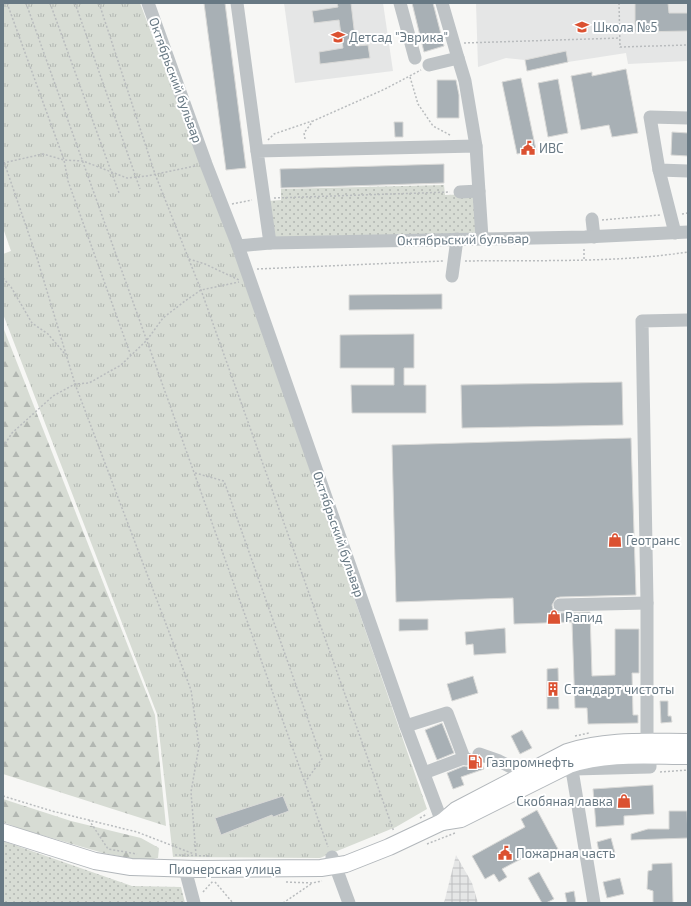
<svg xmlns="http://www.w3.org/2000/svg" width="691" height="906" viewBox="0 0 691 906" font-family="'Exo 2',sans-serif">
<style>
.built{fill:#e5e6e6}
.industrial{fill:url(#industrial-grid)}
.grass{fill:url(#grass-dots)}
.forest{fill:url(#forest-firs)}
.park{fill:url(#park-tufts)}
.building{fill:#a8b0b5;stroke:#d9d9d7}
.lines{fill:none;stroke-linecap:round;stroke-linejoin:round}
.major-casing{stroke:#b2b7bb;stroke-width:18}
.path{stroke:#b9bcbe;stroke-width:1.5;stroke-dasharray:2 2;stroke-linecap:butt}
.minor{stroke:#bec3c6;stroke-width:13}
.major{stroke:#fff;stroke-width:16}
.labels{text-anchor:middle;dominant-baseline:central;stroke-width:4;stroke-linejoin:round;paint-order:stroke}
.poi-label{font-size:13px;fill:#687984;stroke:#fff;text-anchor:start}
.street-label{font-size:13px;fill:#687984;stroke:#fff}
</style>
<defs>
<pattern id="industrial-grid" width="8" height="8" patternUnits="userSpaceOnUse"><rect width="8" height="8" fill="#e5e6e6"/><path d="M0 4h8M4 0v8" fill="none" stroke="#bdbfc0"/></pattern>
<pattern id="grass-dots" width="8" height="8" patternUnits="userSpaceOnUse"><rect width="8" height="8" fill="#d7dcd4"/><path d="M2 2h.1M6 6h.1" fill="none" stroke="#b2b7b2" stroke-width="1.8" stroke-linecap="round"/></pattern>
<pattern id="forest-firs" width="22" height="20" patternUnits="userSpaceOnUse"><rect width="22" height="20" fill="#d7dcd4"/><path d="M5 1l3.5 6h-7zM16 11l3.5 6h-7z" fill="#b2b7b2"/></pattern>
<pattern id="park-tufts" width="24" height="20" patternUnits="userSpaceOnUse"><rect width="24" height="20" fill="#d7dcd4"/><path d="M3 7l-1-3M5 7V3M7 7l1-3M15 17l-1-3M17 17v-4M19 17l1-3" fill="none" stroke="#b2b7b2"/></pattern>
</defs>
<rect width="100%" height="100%" fill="#f7f7f5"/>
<!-- built -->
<g class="built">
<polygon points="284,3 383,3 393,71 295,83"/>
<polygon points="476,3 688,3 688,61 628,64 626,53 568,62 565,51 525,60 506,58 478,67"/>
</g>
<!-- industrial -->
<polygon class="industrial" points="456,855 472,883 478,903 444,903"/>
<!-- grass -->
<g class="grass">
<polygon points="444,185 445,195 475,194 478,236 274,240 268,201 281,200 281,189"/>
<polygon points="3,841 132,886 181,887 185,903 3,903"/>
</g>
<!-- forest -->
<g class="forest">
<polygon points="3,327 155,715 166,826 3,774"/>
<polygon points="3,799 71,821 141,838 159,848 158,858 144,861 103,853 21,829 3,822"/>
</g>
<!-- park -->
<polygon class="park" points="3,3 140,3 247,287 427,809 396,827 320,858 173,857 157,714 3,314 3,254 11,251 3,228"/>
<!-- building -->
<g class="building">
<polygon points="204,3 225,3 246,168 226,170"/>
<polygon points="337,3 351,3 356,46 368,45 370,58 320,64 319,52 343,48 339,20 314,23 312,11 338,7"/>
<polygon points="412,3 433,3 444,46 424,52"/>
<polygon points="635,3 668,3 669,13 688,13 688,31 635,32"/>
<polygon points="566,51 568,62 527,71 525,60"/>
<polygon points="626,69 638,133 612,137 609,125 581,130 571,76 592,72 592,76"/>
<polygon points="521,78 536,150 517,154 502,82"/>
<polygon points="558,79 568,133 548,137 538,83"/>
<polygon points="437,80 456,80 459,95 459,118 437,118"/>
<polygon points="394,122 403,122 403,137 395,137"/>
<polygon points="672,132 688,133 688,156 671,155"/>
<polygon points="444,164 444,183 281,188 280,169"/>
<polygon points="442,294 442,309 349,310 349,295"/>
<polygon points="414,334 414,368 404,368 404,385 426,385 426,413 352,413 351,385 394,385 394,368 340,368 340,335"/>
<polygon points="622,382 623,425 462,428 461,385"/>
<polygon points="631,438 636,595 560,597 556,598 552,605 553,609 560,613 590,612 592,676 615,675 615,629 639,629 639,673 632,673 633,715 638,715 638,723 588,724 587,708 575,708 572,622 514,624 513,598 396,602 392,445"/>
<polygon points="399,619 428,619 428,630 399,631"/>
<polygon points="505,628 506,653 474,655 473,644 466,645 465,632"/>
<polygon points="558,668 559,709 547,709 547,669"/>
<polygon points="473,676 478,693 452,701 447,684"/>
<polygon points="660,701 668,701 668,716 671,716 672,722 661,723"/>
<polygon points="442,723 454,753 437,760 425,730"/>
<polygon points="522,730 532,748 520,754 511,736"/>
<polygon points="475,760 482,764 484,769 461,777 464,785 453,789 447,773 464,766 469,767"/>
<polygon points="653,785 654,814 624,816 624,825 596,827 593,789"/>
<polygon points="283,796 289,811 273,817 272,815 221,835 215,818"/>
<polygon points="537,810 558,849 542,858 538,850 502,869 507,877 499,882 494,874 485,879 472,856 525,827 521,819"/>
<polygon points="669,811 687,811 688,838 631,840 631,834 648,829 669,829"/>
<polygon points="611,838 615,853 600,857 597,842"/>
<polygon points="672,863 673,903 653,903 653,891 647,889 648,871 652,870 652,864"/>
<polygon points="539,872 554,899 546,903 542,903 528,878"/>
<polygon points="620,878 624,894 607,898 603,882"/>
<polygon points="574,891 576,903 567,903 565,893"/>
</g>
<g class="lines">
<defs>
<g id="major">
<path d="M 442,822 L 461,819 L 569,765 C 606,752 649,756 688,756"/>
<path d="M 3,832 L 95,861 L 131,867 L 197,869 L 321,868 L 346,864 L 389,847 L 442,822 L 456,810 L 567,752 C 606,739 648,742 688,742"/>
</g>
</defs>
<!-- major casing -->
<use href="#major" class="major-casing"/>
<!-- path -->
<g class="path">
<polyline points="7,3 64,160 68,181 131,356"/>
<polyline points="26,3 328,847"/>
<polyline points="50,3 119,193"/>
<polyline points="75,3 140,189"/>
<polyline points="99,3 155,174 201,290 394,832"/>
<polyline points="619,3 620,47 688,45"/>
<polyline points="464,43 620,38"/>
<polyline points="410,77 418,104 433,126 450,135"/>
<polyline points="305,139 304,133 313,121 385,89 421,70"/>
<polyline points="268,140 274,134 312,121"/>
<polyline points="3,159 37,258 75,384 191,690 199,746 191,792 196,855"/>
<polyline points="3,163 43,154 64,160 83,161 127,178 147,176 195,166"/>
<polyline points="274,198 450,192"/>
<polyline points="232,204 252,200"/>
<polyline points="682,214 688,213"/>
<polyline points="602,220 660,215"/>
<polyline points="189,259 205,264 239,280"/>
<polyline points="584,259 584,249"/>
<path d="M 465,261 C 538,260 617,263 688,252"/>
<polyline points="257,269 443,261"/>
<polyline points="3,278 11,287 32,323 48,334 65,354"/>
<polyline points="3,447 12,433 53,396 75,384 89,383 121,365 147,340 163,318 185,301 201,290 239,282"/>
<polyline points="195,473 224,481 322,759 305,782"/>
<polyline points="575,736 589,733"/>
<polyline points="660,772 688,770"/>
<polyline points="3,796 52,811 137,832 194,854"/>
<polyline points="420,818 427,814"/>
<polyline points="89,820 108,849 137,854"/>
<polyline points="427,844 455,833"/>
<polyline points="175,855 211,856"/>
<polyline points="215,882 233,903"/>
<polyline points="286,882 312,883 322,881"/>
<polyline points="203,892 213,881"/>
<polyline points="283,903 311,884"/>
</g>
<!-- minor -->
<g class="minor">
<polyline points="148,3 206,164 238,246 407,729 442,822"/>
<polyline points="237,3 257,151"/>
<polyline points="400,3 415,58"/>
<polyline points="458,58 465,81 476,146"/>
<polyline points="429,65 458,58 442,3"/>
<polyline points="688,118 650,117 659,170 688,171"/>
<polyline points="659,170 675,233"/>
<polyline points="460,192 479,191"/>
<polyline points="592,219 594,237"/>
<polyline points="270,243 257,151 476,146 482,238"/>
<polyline points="238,246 270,243 585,237 688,232"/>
<polyline points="452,276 457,239"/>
<polyline points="560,605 647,603"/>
<polyline points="406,726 447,713 464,758 467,759"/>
<polyline points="647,742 647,603 642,321 688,320"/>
<polyline points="479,754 499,761 523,773"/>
<polyline points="569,765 573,776 594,903"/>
<polyline points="574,769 650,767 650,756"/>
<polyline points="424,773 464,758"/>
<polyline points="332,857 349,903"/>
<polyline points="185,869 194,903"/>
</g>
<!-- major -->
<use href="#major" class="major"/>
</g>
<!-- icons -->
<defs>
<symbol id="school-bare" viewBox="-9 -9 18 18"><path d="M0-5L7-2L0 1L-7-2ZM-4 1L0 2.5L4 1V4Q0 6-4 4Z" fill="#db5131" stroke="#fff" stroke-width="2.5" paint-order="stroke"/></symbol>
<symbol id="civic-bare" viewBox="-9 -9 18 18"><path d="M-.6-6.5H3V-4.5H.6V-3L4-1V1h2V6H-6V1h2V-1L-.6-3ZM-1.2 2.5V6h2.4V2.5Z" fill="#db5131" stroke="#fff" stroke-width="2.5" paint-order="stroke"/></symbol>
<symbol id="shop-bare" viewBox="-9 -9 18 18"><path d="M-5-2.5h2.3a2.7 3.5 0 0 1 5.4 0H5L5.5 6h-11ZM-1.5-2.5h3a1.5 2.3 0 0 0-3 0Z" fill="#db5131" stroke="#fff" stroke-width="2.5" paint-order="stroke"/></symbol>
<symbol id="building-bare" viewBox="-9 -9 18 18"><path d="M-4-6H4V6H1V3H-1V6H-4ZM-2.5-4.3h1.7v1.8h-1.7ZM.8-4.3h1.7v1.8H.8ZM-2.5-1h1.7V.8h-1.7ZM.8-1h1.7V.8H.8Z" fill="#db5131" stroke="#fff" stroke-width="2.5" paint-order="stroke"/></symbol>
<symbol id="fuel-bare" viewBox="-9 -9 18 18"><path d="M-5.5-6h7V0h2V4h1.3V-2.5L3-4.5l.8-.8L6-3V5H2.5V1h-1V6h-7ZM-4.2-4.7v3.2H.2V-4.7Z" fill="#db5131" stroke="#fff" stroke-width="2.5" paint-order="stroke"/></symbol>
</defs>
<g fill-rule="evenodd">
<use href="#school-bare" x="572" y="17" width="20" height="20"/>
<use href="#school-bare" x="328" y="27" width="20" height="20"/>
<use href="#civic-bare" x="518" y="138" width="20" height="20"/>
<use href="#shop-bare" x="605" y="530" width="20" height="20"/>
<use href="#shop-bare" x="544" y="607" width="20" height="20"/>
<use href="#building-bare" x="543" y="679" width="20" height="20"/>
<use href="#fuel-bare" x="465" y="752" width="20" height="20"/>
<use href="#shop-bare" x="614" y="791" width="20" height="20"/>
<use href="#civic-bare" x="495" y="843" width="20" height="20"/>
</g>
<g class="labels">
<!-- poi labels -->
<g class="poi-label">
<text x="593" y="27">Школа №5</text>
<text x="349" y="37">Детсад "Эврика"</text>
<text x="539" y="148">ИВС</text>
<text x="626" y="540">Геотранс</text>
<text x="565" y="617">Рапид</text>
<text x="564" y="689">Стандарт чистоты</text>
<text x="486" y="762">Газпромнефть</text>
<text x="613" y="801" text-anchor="end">Скобяная лавка</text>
<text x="516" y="853">Пожарная часть</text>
</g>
<!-- street labels -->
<g class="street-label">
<text transform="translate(176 80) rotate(70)">Октябрьский бульвар</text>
<text transform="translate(463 239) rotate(-1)">Октябрьский бульвар</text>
<text transform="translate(339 534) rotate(71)">Октябрьский бульвар</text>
<text x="225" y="869">Пионерская улица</text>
</g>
</g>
<!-- border -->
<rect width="691" height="906" fill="none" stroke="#687984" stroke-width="8"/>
</svg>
